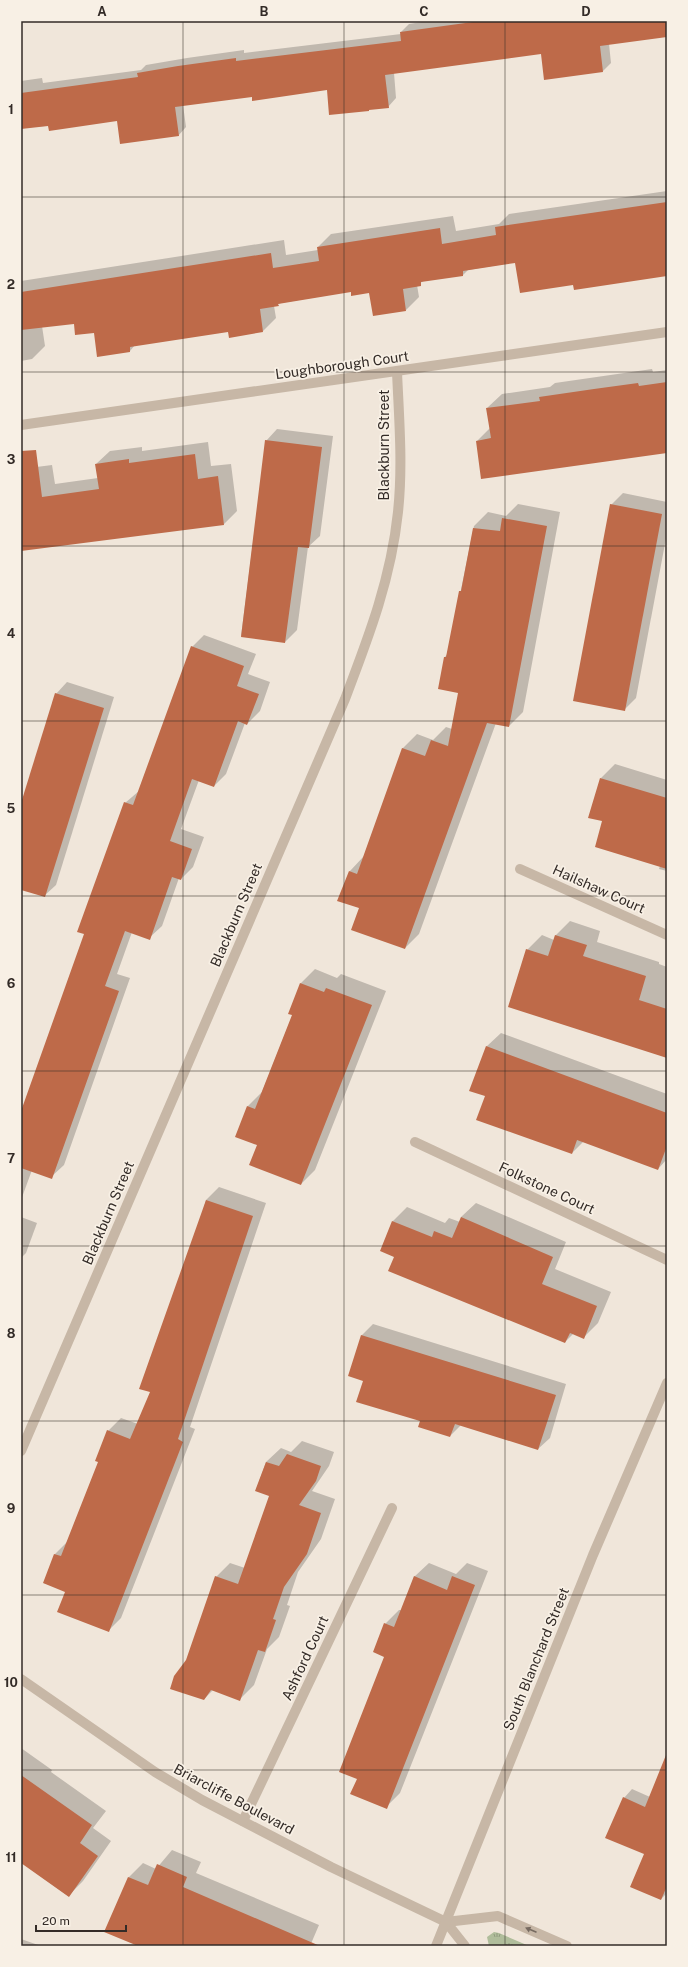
<svg xmlns="http://www.w3.org/2000/svg" width="688" height="1967" viewBox="0 0 688 1967" font-family="'Public Sans',sans-serif">
<style>
.grass{fill:url(#grass-tufts)}
.shadow{fill:#0003}
.building{fill:#be6a49}
.lines{fill:none;stroke-linecap:round;stroke-linejoin:round}
.street{stroke:#c7b7a6;stroke-width:10}
.oneway{fill:#766a60}
.grid{fill:none;stroke:#332b27;stroke-width:1;stroke-opacity:0.55}
.labels{text-anchor:middle;dominant-baseline:central;stroke-width:3.5;stroke-linejoin:round;paint-order:stroke}
.street-label{font-size:14px;fill:#332b27;stroke:#f8f0e5}
.neatline{fill:none;stroke:#332b27;stroke-width:1.5}
.grid-label{font-size:13px;text-anchor:middle;font-weight:bold;fill:#332b27}
</style>
<defs>
<pattern id="grass-tufts" width="24" height="20" patternUnits="userSpaceOnUse"><rect width="24" height="20" fill="#b0bd9b"/><path d="M3 7l-1-3M5 7V3M7 7l1-3M15 17l-1-3M17 17v-4M19 17l1-3" fill="none" stroke="#909a7e"/></pattern>
</defs>
<rect width="100%" height="100%" fill="#f0e6da"/>
<!-- grass -->
<polygon class="grass" points="494,1932 499,1933 529,1946 489,1946 487,1937"/>
<!-- shadow -->
<g class="shadow">
<polygon points="428,21 667,21 667,36 609,44 611,63 603,71 545,79 542,53 394,73 396,98 388,107 328,89 253,96 183,105 186,127 178,136 118,120 21,128 21,81 42,78 43,83 141,70 146,65 187,58 244,50 244,53 401,34 401,32 409,24"/>
<polygon points="667,191 667,275 574,284 516,262 468,270 463,275 425,280 417,285 419,297 406,310 370,292 352,291 281,303 274,306 276,318 263,331 229,331 135,345 130,351 75,322 42,326 45,346 32,359 21,361 21,281 284,240 286,255 318,250 318,247 331,234 453,216 456,231 499,224 509,214"/>
<polygon points="652,369 653,372 667,370 667,452 477,441 490,428 487,408 502,394 550,387 555,383"/>
<polygon points="277,429 333,436 320,536 308,547 297,630 285,642 241,636 266,441"/>
<polygon points="208,442 211,466 231,464 237,511 224,524 21,550 21,469 52,465 55,484 98,478 96,464 110,451 142,447 142,451"/>
<polygon points="623,493 667,502 667,533 636,698 624,710 611,505"/>
<polygon points="518,504 560,512 523,712 509,726 496,723 419,934 405,948 360,908 339,900 350,871 364,856 403,748 417,734 433,740 446,727 452,729 459,692 445,657 448,653 474,526 488,512 506,516"/>
<polygon points="204,635 256,654 248,674 270,682 260,711 247,724 245,723 226,774 214,786 199,780 181,829 204,837 193,867 181,879 179,878 162,926 149,938 132,932 117,974 130,978 64,1165 51,1177 32,1170 21,1200 21,1114 85,934 125,803 139,791 192,647"/>
<polygon points="67,682 114,697 56,885 44,896 21,889 21,807 56,694"/>
<polygon points="615,764 667,780 667,871 659,869 660,866 601,778"/>
<polygon points="570,921 600,931 597,942 659,962 659,964 667,967 667,1057 527,950 542,935 554,940 556,935"/>
<polygon points="315,969 337,978 341,974 386,991 315,1170 301,1184 258,1145 236,1136 248,1106 262,1092 293,1014 301,983"/>
<polygon points="501,1033 667,1094 667,1159 658,1169 584,1141 572,1153 487,1096 486,1047"/>
<polygon points="219,1187 266,1203 190,1427 195,1429 121,1618 108,1631 66,1591 44,1583 55,1554 68,1541 99,1462 108,1431 121,1418 138,1424 151,1392 206,1200"/>
<polygon points="476,1203 566,1242 555,1269 611,1292 598,1323 584,1337 574,1333 565,1342 381,1250 393,1221 407,1207 445,1223 449,1218 460,1222 461,1217"/>
<polygon points="21,1217 37,1223 26,1253 21,1258"/>
<polygon points="373,1324 566,1384 550,1438 538,1449 461,1425 450,1436 421,1421 364,1380 362,1335"/>
<polygon points="302,1441 334,1452 329,1466 312,1491 335,1499 321,1539 298,1572 287,1605 290,1606 279,1637 267,1649 254,1685 240,1699 213,1690 204,1699 187,1660 216,1577 230,1563 245,1568 270,1495 256,1490 266,1462 281,1448 291,1452"/>
<polygon points="429,1563 456,1574 467,1563 488,1571 400,1793 386,1807 358,1778 386,1657 385,1624 399,1610 402,1610 414,1577"/>
<polygon points="21,1748 52,1770 51,1772 106,1811 93,1828 111,1841 83,1881 68,1896 21,1862"/>
<polygon points="667,1755 667,1893 661,1899 624,1798 632,1789 650,1797"/>
<polygon points="172,1850 201,1862 196,1873 319,1925 310,1946 140,1946 105,1931 129,1877 143,1863 156,1869"/>
<polygon points="21,1939 41,1946 21,1946"/>
</g>
<!-- building -->
<g class="building">
<polygon points="480,21 667,21 667,37 600,46 603,72 544,80 541,54 385,75 389,108 369,110 369,111 329,115 327,90 252,101 252,97 175,107 179,136 120,144 117,121 49,131 48,126 21,129 21,93 138,77 137,73 178,66 236,58 236,61 401,41 400,32"/>
<polygon points="667,202 667,276 574,290 573,285 520,293 515,263 463,271 463,276 421,282 421,286 403,289 406,311 373,316 369,293 351,296 351,292 278,304 279,306 260,309 263,332 229,338 228,332 130,347 130,352 97,357 94,333 75,335 74,324 21,330 21,292 271,253 273,268 319,261 317,247 440,228 442,244 496,235 495,227"/>
<polygon points="667,382 667,453 481,479 476,441 491,438 486,408 540,401 539,397 594,389 638,383 639,386"/>
<polygon points="265,440 322,447 309,548 298,547 285,643 241,637"/>
<polygon points="36,450 42,497 99,489 95,464 129,459 129,463 195,454 198,479 218,476 224,525 21,551 21,451"/>
<polygon points="610,504 662,514 625,711 573,701"/>
<polygon points="502,518 547,526 509,727 487,723 405,949 351,930 359,908 337,901 349,871 357,874 402,748 425,756 431,740 448,746 458,693 438,689 444,657 446,657 459,591 461,591 473,528 500,531"/>
<polygon points="191,646 244,666 237,686 259,694 247,725 238,721 214,787 192,779 170,841 192,849 181,880 172,877 150,940 125,931 105,986 119,991 52,1179 21,1168 21,1111 84,934 77,932 124,802 133,805"/>
<polygon points="55,693 104,708 45,897 21,890 21,803"/>
<polygon points="600,778 667,798 667,869 595,847 602,821 588,818"/>
<polygon points="555,935 587,945 583,956 646,976 639,1000 667,1009 667,1058 508,1007 526,949 548,956"/>
<polygon points="300,983 324,992 326,988 372,1005 301,1185 249,1165 257,1145 235,1137 247,1106 255,1109 292,1015 288,1014"/>
<polygon points="486,1046 667,1113 667,1146 658,1170 577,1140 572,1154 476,1120 485,1096 469,1091"/>
<polygon points="206,1200 253,1216 178,1439 183,1442 109,1632 57,1612 65,1592 43,1583 54,1554 61,1556 98,1462 95,1461 107,1430 130,1439 150,1392 139,1389"/>
<polygon points="461,1217 553,1257 542,1284 597,1306 584,1339 570,1333 565,1343 388,1271 394,1257 380,1251 392,1221 432,1237 434,1231 452,1238"/>
<polygon points="361,1335 556,1395 538,1450 455,1424 450,1437 418,1427 420,1421 356,1402 363,1381 348,1376"/>
<polygon points="287,1454 321,1466 316,1481 299,1505 321,1513 307,1554 284,1587 273,1619 276,1620 265,1652 258,1650 240,1701 211,1690 204,1700 170,1689 174,1676 186,1660 215,1576 238,1584 269,1496 255,1491 266,1462 279,1466"/>
<polygon points="414,1576 447,1590 452,1576 475,1585 387,1809 350,1794 357,1779 339,1772 384,1657 373,1652 384,1623 394,1627"/>
<polygon points="666,1755 667,1886 661,1900 630,1887 644,1854 605,1838 623,1797 645,1807"/>
<polygon points="21,1775 92,1825 80,1843 98,1856 69,1897 21,1863"/>
<polygon points="157,1864 187,1877 183,1887 320,1946 138,1946 104,1932 128,1877 148,1885"/>
</g>
<g class="lines">
<!-- street -->
<g class="street">
<polyline points="21,425 667,332"/>
<polyline points="520,869 667,935"/>
<polyline points="415,1142 667,1260"/>
<path d="M 21,1451 L 345,699 C 369,636 391,579 398,512 C 403,465 399,418 397,372"/>
<polyline points="21,1679 155,1772 202,1800 331,1867 446,1922 465,1946"/>
<polyline points="243,1821 392,1508"/>
<polyline points="446,1922 498,1916 567,1946"/>
<polyline points="436,1946 593,1555 667,1383"/>
</g>
</g>
<!-- one-way arrows -->
<defs><path id="oneway-solid" d="M-6-.8H1V-3.2L6.5 0L1 3.2V.8H-6Z"/></defs>
<use class="oneway" href="#oneway-solid" transform="translate(531 1930) rotate(-157)"/>
<!-- grid -->
<path class="grid" d="M 183,21 L 183,1946M 344,21 L 344,1946M 505,21 L 505,1946M 21,197 L 667,197M 21,372 L 667,372M 21,546 L 667,546M 21,721 L 667,721M 21,896 L 667,896M 21,1071 L 667,1071M 21,1246 L 667,1246M 21,1421 L 667,1421M 21,1595 L 667,1595M 21,1770 L 667,1770"/>
<g class="labels">
<!-- street labels -->
<g class="street-label">
<text transform="translate(342 365) rotate(-8)">Loughborough Court</text>
<text transform="translate(384 445) rotate(-90)">Blackburn Street</text>
<text transform="translate(599 889) rotate(24)">Hailshaw Court</text>
<text transform="translate(236 915) rotate(-67)">Blackburn Street</text>
<text transform="translate(547 1188) rotate(25)">Folkstone Court</text>
<text transform="translate(108 1213) rotate(-67)">Blackburn Street</text>
<text transform="translate(305 1658) rotate(-65)">Ashford Court</text>
<text transform="translate(536 1659) rotate(-68)">South Blanchard Street</text>
<text transform="translate(234 1799) rotate(28)">Briarcliffe Boulevard</text>
</g>
</g>
<!-- border -->
<rect width="688" height="1967" fill="none" stroke="#f8f0e5" stroke-width="44"/>
<!-- scale -->
<path d="M36 1925v6h90v-6" fill="none" stroke="#332b27" stroke-width="2"/>
<text x="42" y="1925" font-size="12" fill="#332b27" stroke="#f8f0e5" stroke-width="3" paint-order="stroke">20 m</text>
<rect x="22" y="22" width="644" height="1923" class="neatline"/>
<g class="grid-label">
<text x="102" y="16">A</text>
<text x="264" y="16">B</text>
<text x="424" y="16">C</text>
<text x="586" y="16">D</text>
<text x="11" y="114">1</text>
<text x="11" y="289">2</text>
<text x="11" y="464">3</text>
<text x="11" y="638">4</text>
<text x="11" y="813">5</text>
<text x="11" y="988">6</text>
<text x="11" y="1163">7</text>
<text x="11" y="1338">8</text>
<text x="11" y="1513">9</text>
<text x="11" y="1687">10</text>
<text x="11" y="1862">11</text>
</g>
</svg>
